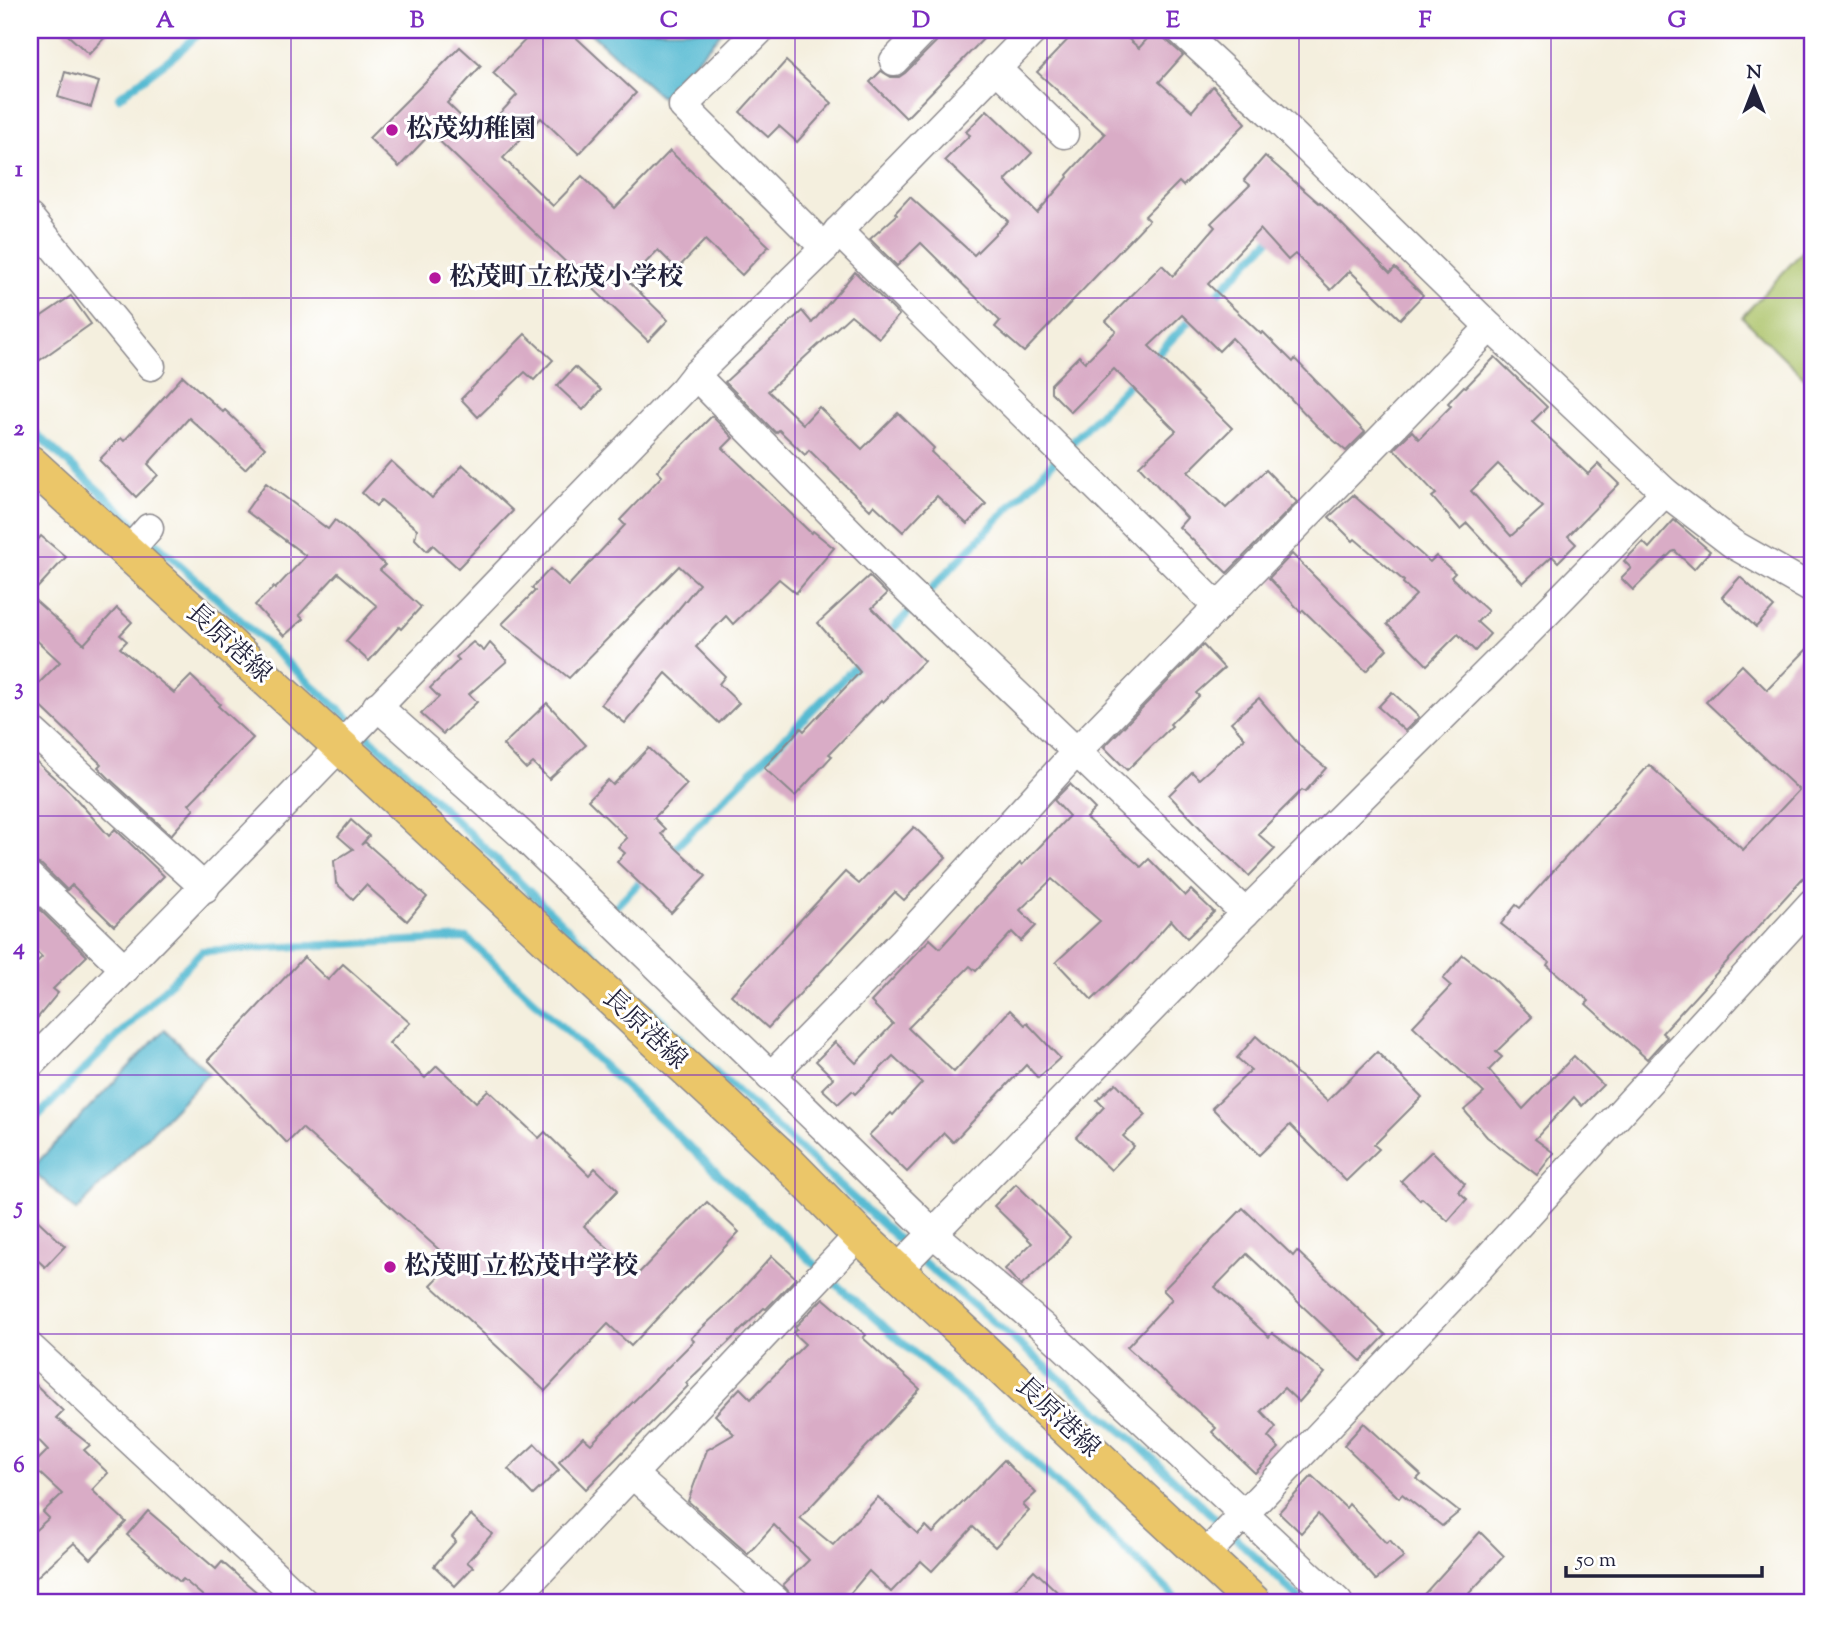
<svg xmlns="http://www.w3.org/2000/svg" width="1842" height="1632" viewBox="0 0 1842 1632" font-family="'Sorts Mill Goudy','Noto Serif JP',serif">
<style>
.green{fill:#abc267;stroke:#667251;stroke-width:2}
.water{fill:#54bad2;stroke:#3b6e86;stroke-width:2}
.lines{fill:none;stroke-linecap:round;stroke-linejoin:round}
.stream{stroke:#54bad2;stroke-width:8}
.building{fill:#d9acc6;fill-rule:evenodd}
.minor-casing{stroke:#8b888c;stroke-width:31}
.major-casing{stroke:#8b888c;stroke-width:38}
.minor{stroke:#fff;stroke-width:28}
.major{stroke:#ebc669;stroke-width:35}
.grid{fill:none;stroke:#7b2cbf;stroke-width:2;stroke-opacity:0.55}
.poi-dot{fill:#b5179e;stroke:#fff;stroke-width:2.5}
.labels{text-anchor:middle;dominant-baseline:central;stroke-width:6;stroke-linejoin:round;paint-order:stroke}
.poi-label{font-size:26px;font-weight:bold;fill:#22223b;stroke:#fff;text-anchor:start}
.street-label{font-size:26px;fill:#22223b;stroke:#fff}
.neatline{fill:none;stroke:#7b2cbf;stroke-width:2.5}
.grid-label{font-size:23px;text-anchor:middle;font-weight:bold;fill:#7b2cbf}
</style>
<rect width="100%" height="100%" fill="#fff"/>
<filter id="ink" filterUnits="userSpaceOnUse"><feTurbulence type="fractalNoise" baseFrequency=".0143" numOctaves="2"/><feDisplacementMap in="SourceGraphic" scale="14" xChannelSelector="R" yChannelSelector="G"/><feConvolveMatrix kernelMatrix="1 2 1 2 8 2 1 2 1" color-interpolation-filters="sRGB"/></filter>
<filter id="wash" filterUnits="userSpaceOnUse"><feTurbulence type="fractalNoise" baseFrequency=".00686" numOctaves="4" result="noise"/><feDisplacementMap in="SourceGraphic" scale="28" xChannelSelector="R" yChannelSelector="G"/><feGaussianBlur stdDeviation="1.57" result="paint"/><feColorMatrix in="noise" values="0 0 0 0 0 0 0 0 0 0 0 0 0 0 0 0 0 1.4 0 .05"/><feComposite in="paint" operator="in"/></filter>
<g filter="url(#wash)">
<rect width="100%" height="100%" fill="#f4efde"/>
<!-- green -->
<polygon class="green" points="1812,241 1812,385 1742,317"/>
<!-- water -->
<g class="water">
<polygon points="587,30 724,30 661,97"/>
<polygon points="164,1030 209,1073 76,1211 31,1169"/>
</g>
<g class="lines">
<!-- stream -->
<g class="stream">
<polyline points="119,97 175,55 203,30"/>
<polyline points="1211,300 1275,234"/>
<polyline points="1150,362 1194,316"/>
<polyline points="30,428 383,750 717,1073 930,1268 1138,1445 1303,1602"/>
<polyline points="885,637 1136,376"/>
<polyline points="668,855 861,661"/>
<polyline points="616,906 646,876"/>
<polyline points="30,1124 202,951 467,938 838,1286 997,1426 1180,1602"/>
</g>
</g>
<g id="blocks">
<!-- building -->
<g class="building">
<polygon points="62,30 112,30 89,54"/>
<polygon points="535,30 568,30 636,93 579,154 541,118 503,158 553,206 582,176 615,208 670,151 769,246 742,275 705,240 677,269 658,250 628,281 668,320 648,341 431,133 399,167 369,138 460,47 481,66 447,103 480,135 517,95 493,73"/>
<polygon points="940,30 992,30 906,118 870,82 881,71 891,77 899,77 905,73 936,42"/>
<polygon points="1077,30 1118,30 1139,48 1155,30 1183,55 1159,82 1192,111 1213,86 1246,123 1183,186 1179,182 1145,216 1149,220 1024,352 995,327 1000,321 921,243 897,266 870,239 897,215 895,213 910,197 974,255 1008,221 945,160 970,135 966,132 987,110 1032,153 1005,181 1037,213 1068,177 1067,175 1105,134 1037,72"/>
<polygon points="786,61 832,103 797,142 779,126 768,137 740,112"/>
<polygon points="65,72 99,82 91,107 58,97"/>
<polygon points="1265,156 1319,203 1320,202 1390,273 1395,268 1423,295 1400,319 1350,271 1331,290 1295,254 1288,260 1260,229 1208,284 1261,334 1263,332 1293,362 1295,359 1365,432 1346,451 1318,427 1232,338 1219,351 1182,315 1149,346 1232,428 1188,472 1226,508 1266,470 1297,502 1227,573 1179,527 1187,518 1139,466 1176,431 1114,369 1071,412 1051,392 1051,384 1079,356 1085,362 1116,331 1106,321 1162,265 1173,276 1215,227 1211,223 1250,185 1244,180"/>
<polygon points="855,272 899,315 879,338 851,315 768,391 803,424 819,407 862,449 898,413 934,448 931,452 986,504 967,524 937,496 903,532 874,505 870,510 809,450 805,455 779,430 776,433 725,382 802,311 812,323"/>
<polygon points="71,296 91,324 30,367 30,324"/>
<polygon points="525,334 553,360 534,380 525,372 478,417 461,399"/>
<path d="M 1495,357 L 1547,407 L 1532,422 L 1588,474 L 1598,464 L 1619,484 L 1568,536 L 1576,544 L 1558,562 L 1552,556 L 1523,583 L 1467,523 L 1460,529 L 1432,497 L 1436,494 L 1394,449 L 1412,431 L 1419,439 L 1451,406 L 1448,403 L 1464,386 L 1466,387 ZM 1498,464 L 1543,507 L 1511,536 L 1471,491 Z"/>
<polygon points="575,367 601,390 583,410 557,386"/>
<polygon points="183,376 223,412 225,410 265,448 245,469 189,418 148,464 158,475 136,497 99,460 121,438 124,441"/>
<polygon points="712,416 733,438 723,448 811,533 813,531 834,548 796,593 779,579 733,624 726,616 696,647 725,676 719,684 739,703 719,723 666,673 625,723 601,704 699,584 679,566 569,678 502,624 535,591 532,588 550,569 568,586 625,525 620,520 662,476 657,471"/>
<polygon points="391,461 432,498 463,465 513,511 458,568 433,545 427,551 415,539 417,529 381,500 376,506 362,493"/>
<polygon points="266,483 328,529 335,520 355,536 385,565 380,570 421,607 401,629 399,627 369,661 346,641 377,606 338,573 299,615 303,619 284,636 255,605 274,587 275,589 306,556 246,511"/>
<polygon points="1353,495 1430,562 1436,556 1455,573 1451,577 1488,611 1477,622 1490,634 1475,651 1458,634 1427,665 1387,624 1416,595 1403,583 1404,581 1355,539 1353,541 1329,517"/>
<polygon points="1674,520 1710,551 1694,569 1675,551 1672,552 1633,590 1621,578 1631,568 1624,561 1643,542 1649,548"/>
<polygon points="41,536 66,557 30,596 84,644 117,608 132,622 120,635 127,641 120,648 174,693 191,676 220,704 218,706 253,738 189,804 194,809 171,835 112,781 98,767 101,764 30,696 30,692 60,662 30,634 30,549"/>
<polygon points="1292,554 1387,649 1366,671 1303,610 1301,612 1269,578"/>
<polygon points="869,576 887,594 872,608 924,661 883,702 881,700 829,754 832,756 795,796 764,768 801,728 804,731 860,672 818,623"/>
<polygon points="1740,577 1774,607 1756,627 1722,597"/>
<polygon points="473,642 484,651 490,643 507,661 469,694 477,702 443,734 421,714 439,697 430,688 459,660 456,657"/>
<polygon points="1812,644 1812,868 1662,1033 1667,1037 1647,1059 1586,1004 1589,1001 1547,965 1549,962 1501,924 1516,905 1520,908 1649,765 1743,850 1799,790 1706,702 1742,665 1767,690"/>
<polygon points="1203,645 1224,668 1196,693 1199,696 1170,724 1172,726 1127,770 1104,747"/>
<polygon points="1392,692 1419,717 1405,731 1378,707"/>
<polygon points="1259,698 1300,746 1326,768 1305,792 1302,790 1258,834 1275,849 1249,876 1204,834 1205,833 1169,795 1192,772 1199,779 1245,738 1231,722"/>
<polygon points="547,703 586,745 549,779 533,763 526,769 503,745"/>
<polygon points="649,748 687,784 654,818 665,829 661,834 706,876 671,913 617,862 625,853 618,847 627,838 588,800 608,780 613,785"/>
<polygon points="30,756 70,792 109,836 115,829 164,876 114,926 72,885 67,890 42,865 30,861"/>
<polygon points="1070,784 1095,809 1086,818 1141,867 1149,859 1185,896 1191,890 1214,912 1187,938 1171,920 1133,964 1131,963 1092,1000 1056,962 1100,921 1052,879 1020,910 1036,926 1021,941 1012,932 976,971 970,966 908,1028 954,1072 1010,1010 1025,1025 1027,1023 1060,1058 1038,1078 1026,1065 953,1142 944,1133 907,1172 869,1135 891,1113 893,1115 922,1083 893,1056 855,1094 852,1091 838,1104 822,1089 833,1078 816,1061 835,1042 856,1063 893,1024 871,1002 930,939 940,948 995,888 1020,863 1022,865 1069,816 1054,800"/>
<polygon points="351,820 369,836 361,845 365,842 427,897 407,921 366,885 353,899 336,883 334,861 353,849 338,836"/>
<polygon points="914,827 946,857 904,900 895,892 768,1028 731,995 845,872 859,884"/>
<polygon points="30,900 87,956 53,989 58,993 30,1027 30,969 42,957 30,945"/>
<polygon points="1463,955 1497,982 1532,1017 1496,1052 1502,1057 1489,1070 1523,1109 1574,1056 1603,1085 1582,1106 1574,1097 1535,1139 1554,1153 1537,1175 1487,1137 1464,1110 1484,1093 1413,1026 1451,986 1443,979"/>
<polygon points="304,957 328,980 343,964 410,1023 389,1043 425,1078 437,1066 476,1102 488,1090 539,1138 545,1132 589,1175 595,1168 618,1190 584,1226 637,1275 707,1202 739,1232 631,1346 608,1324 545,1391 431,1285 453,1262 302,1128 287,1143 208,1060"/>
<polygon points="1256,1036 1327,1101 1377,1052 1422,1097 1374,1145 1379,1149 1346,1181 1290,1125 1259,1155 1212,1108 1251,1070 1237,1058"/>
<polygon points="1116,1083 1146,1115 1123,1136 1134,1146 1111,1170 1076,1137 1104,1107 1097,1100"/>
<polygon points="1432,1151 1465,1184 1458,1191 1467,1199 1448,1221 1422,1198 1420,1200 1401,1181"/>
<polygon points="1016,1184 1070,1237 1058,1252 1021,1286 1005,1269 1032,1243 994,1206"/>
<polygon points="1243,1208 1293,1256 1297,1251 1386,1335 1361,1361 1247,1254 1215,1287 1269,1337 1272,1333 1325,1373 1299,1402 1284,1388 1261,1411 1276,1427 1268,1437 1279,1448 1255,1473 1212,1432 1216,1428 1127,1347 1172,1299 1163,1290"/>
<polygon points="30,1213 65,1246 45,1267 30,1253"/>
<polygon points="772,1256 796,1278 766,1309 764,1308 686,1383 688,1386 586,1489 559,1462 583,1437 591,1444 694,1341 691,1338 733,1299"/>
<polygon points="823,1298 866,1335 863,1338 920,1389 800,1518 833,1545 878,1497 918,1534 926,1526 933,1533 1004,1460 1036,1493 1023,1505 1029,1511 995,1547 973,1527 932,1571 921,1561 891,1592 869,1571 843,1602 797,1602 783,1585 809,1560 774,1525 748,1554 688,1501 707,1450 734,1434 715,1415 740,1388 751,1399 805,1344 793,1333 797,1329 795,1327"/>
<polygon points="30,1379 63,1411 56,1418 90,1445 84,1450 108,1473 92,1490 126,1522 91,1559 74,1543 30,1583 30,1535 49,1518 43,1512 62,1494 32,1466 48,1450 30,1431"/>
<polygon points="1364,1423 1421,1475 1417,1479 1459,1512 1442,1526 1402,1494 1399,1498 1344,1445"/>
<polygon points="535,1444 559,1470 533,1495 508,1469"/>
<polygon points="1312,1476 1346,1508 1349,1504 1386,1543 1390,1540 1404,1557 1376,1580 1318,1514 1301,1533 1279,1512"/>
<polygon points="148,1511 216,1569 222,1562 268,1602 210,1602 183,1579 180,1582 127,1535"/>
<polygon points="471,1515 492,1534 467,1562 473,1567 455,1586 434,1566 456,1541 452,1537"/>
<polygon points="1480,1532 1504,1556 1461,1602 1417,1602"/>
<polygon points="1034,1570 1068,1602 1004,1602"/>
</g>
</g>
</g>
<g filter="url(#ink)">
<use href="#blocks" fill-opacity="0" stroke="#8b888c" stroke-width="2"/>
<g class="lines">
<defs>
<g id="minor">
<polyline points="760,30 683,106 825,248"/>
<polyline points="1180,30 1280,122 1490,327 1665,492 1733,544 1812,589"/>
<polyline points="894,61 924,30"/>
<polyline points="996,68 1064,134"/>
<polyline points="30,218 151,366"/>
<polyline points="838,231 1218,607"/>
<polyline points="695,375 898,581 1245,913"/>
<polyline points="128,552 149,528"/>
<polyline points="377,706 521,834 933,1233 1044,1328 1338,1602"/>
<polyline points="30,729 205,888"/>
<polyline points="30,877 125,969"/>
<path d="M 30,1064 C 251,842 466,614 684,389 L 695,375 L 825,248 L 838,231 L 1034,30"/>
<polyline points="770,1077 904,940 1077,751 1490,327"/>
<polyline points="898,1269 1245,913 1528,632 1665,492"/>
<polyline points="30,1347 304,1602"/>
<polyline points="632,1474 777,1602"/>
<polyline points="1204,1556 1467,1281 1812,903"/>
<polyline points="511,1602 859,1235"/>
</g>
<polyline id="major" points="30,463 339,745 788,1163 859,1235 1253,1602"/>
</defs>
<!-- minor casing -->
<use href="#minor" class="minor-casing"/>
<!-- major casing -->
<use href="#major" class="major-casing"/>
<!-- minor -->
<use href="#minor" class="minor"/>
<!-- major -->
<use href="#major" class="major"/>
</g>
</g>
<!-- grid -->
<path class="grid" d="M 291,30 L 291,1602M 543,30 L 543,1602M 795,30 L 795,1602M 1047,30 L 1047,1602M 1299,30 L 1299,1602M 1551,30 L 1551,1602M 30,298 L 1812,298M 30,557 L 1812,557M 30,816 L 1812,816M 30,1075 L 1812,1075M 30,1334 L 1812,1334"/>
<!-- markers -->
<g class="poi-dot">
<circle cx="392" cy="130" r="7"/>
<circle cx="435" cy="278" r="7"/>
<circle cx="390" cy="1267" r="7"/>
</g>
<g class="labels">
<!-- poi labels -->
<g class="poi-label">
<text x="406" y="130">松茂幼稚園</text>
<text x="449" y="278">松茂町立松茂小学校</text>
<text x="404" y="1267">松茂町立松茂中学校</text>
</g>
<!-- street labels -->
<g class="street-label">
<text transform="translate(228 644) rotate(42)">長原港線</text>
<text transform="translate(644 1030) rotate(43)">長原港線</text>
<text transform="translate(1057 1418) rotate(43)">長原港線</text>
</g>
</g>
<!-- margin -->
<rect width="1842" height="1632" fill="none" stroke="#fff" stroke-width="77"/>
<!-- north arrow -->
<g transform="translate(1754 88)" stroke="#ffffff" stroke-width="5" paint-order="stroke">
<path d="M0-5L12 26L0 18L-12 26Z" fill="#22223b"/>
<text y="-10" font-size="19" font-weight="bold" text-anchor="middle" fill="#22223b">N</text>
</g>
<!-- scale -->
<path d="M1566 1566v10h196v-10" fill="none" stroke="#22223b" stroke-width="3.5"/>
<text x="1576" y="1566" font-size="21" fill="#22223b" stroke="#ffffff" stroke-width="5" paint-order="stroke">50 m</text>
<rect x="38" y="38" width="1766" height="1556" class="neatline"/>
<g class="grid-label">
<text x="165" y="27">A</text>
<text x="417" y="27">B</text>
<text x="669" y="27">C</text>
<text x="921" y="27">D</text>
<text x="1173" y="27">E</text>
<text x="1425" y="27">F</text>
<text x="1677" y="27">G</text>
<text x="19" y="176">1</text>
<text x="19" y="435">2</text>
<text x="19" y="694">3</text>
<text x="19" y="954">4</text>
<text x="19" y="1213">5</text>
<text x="19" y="1472">6</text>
</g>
</svg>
